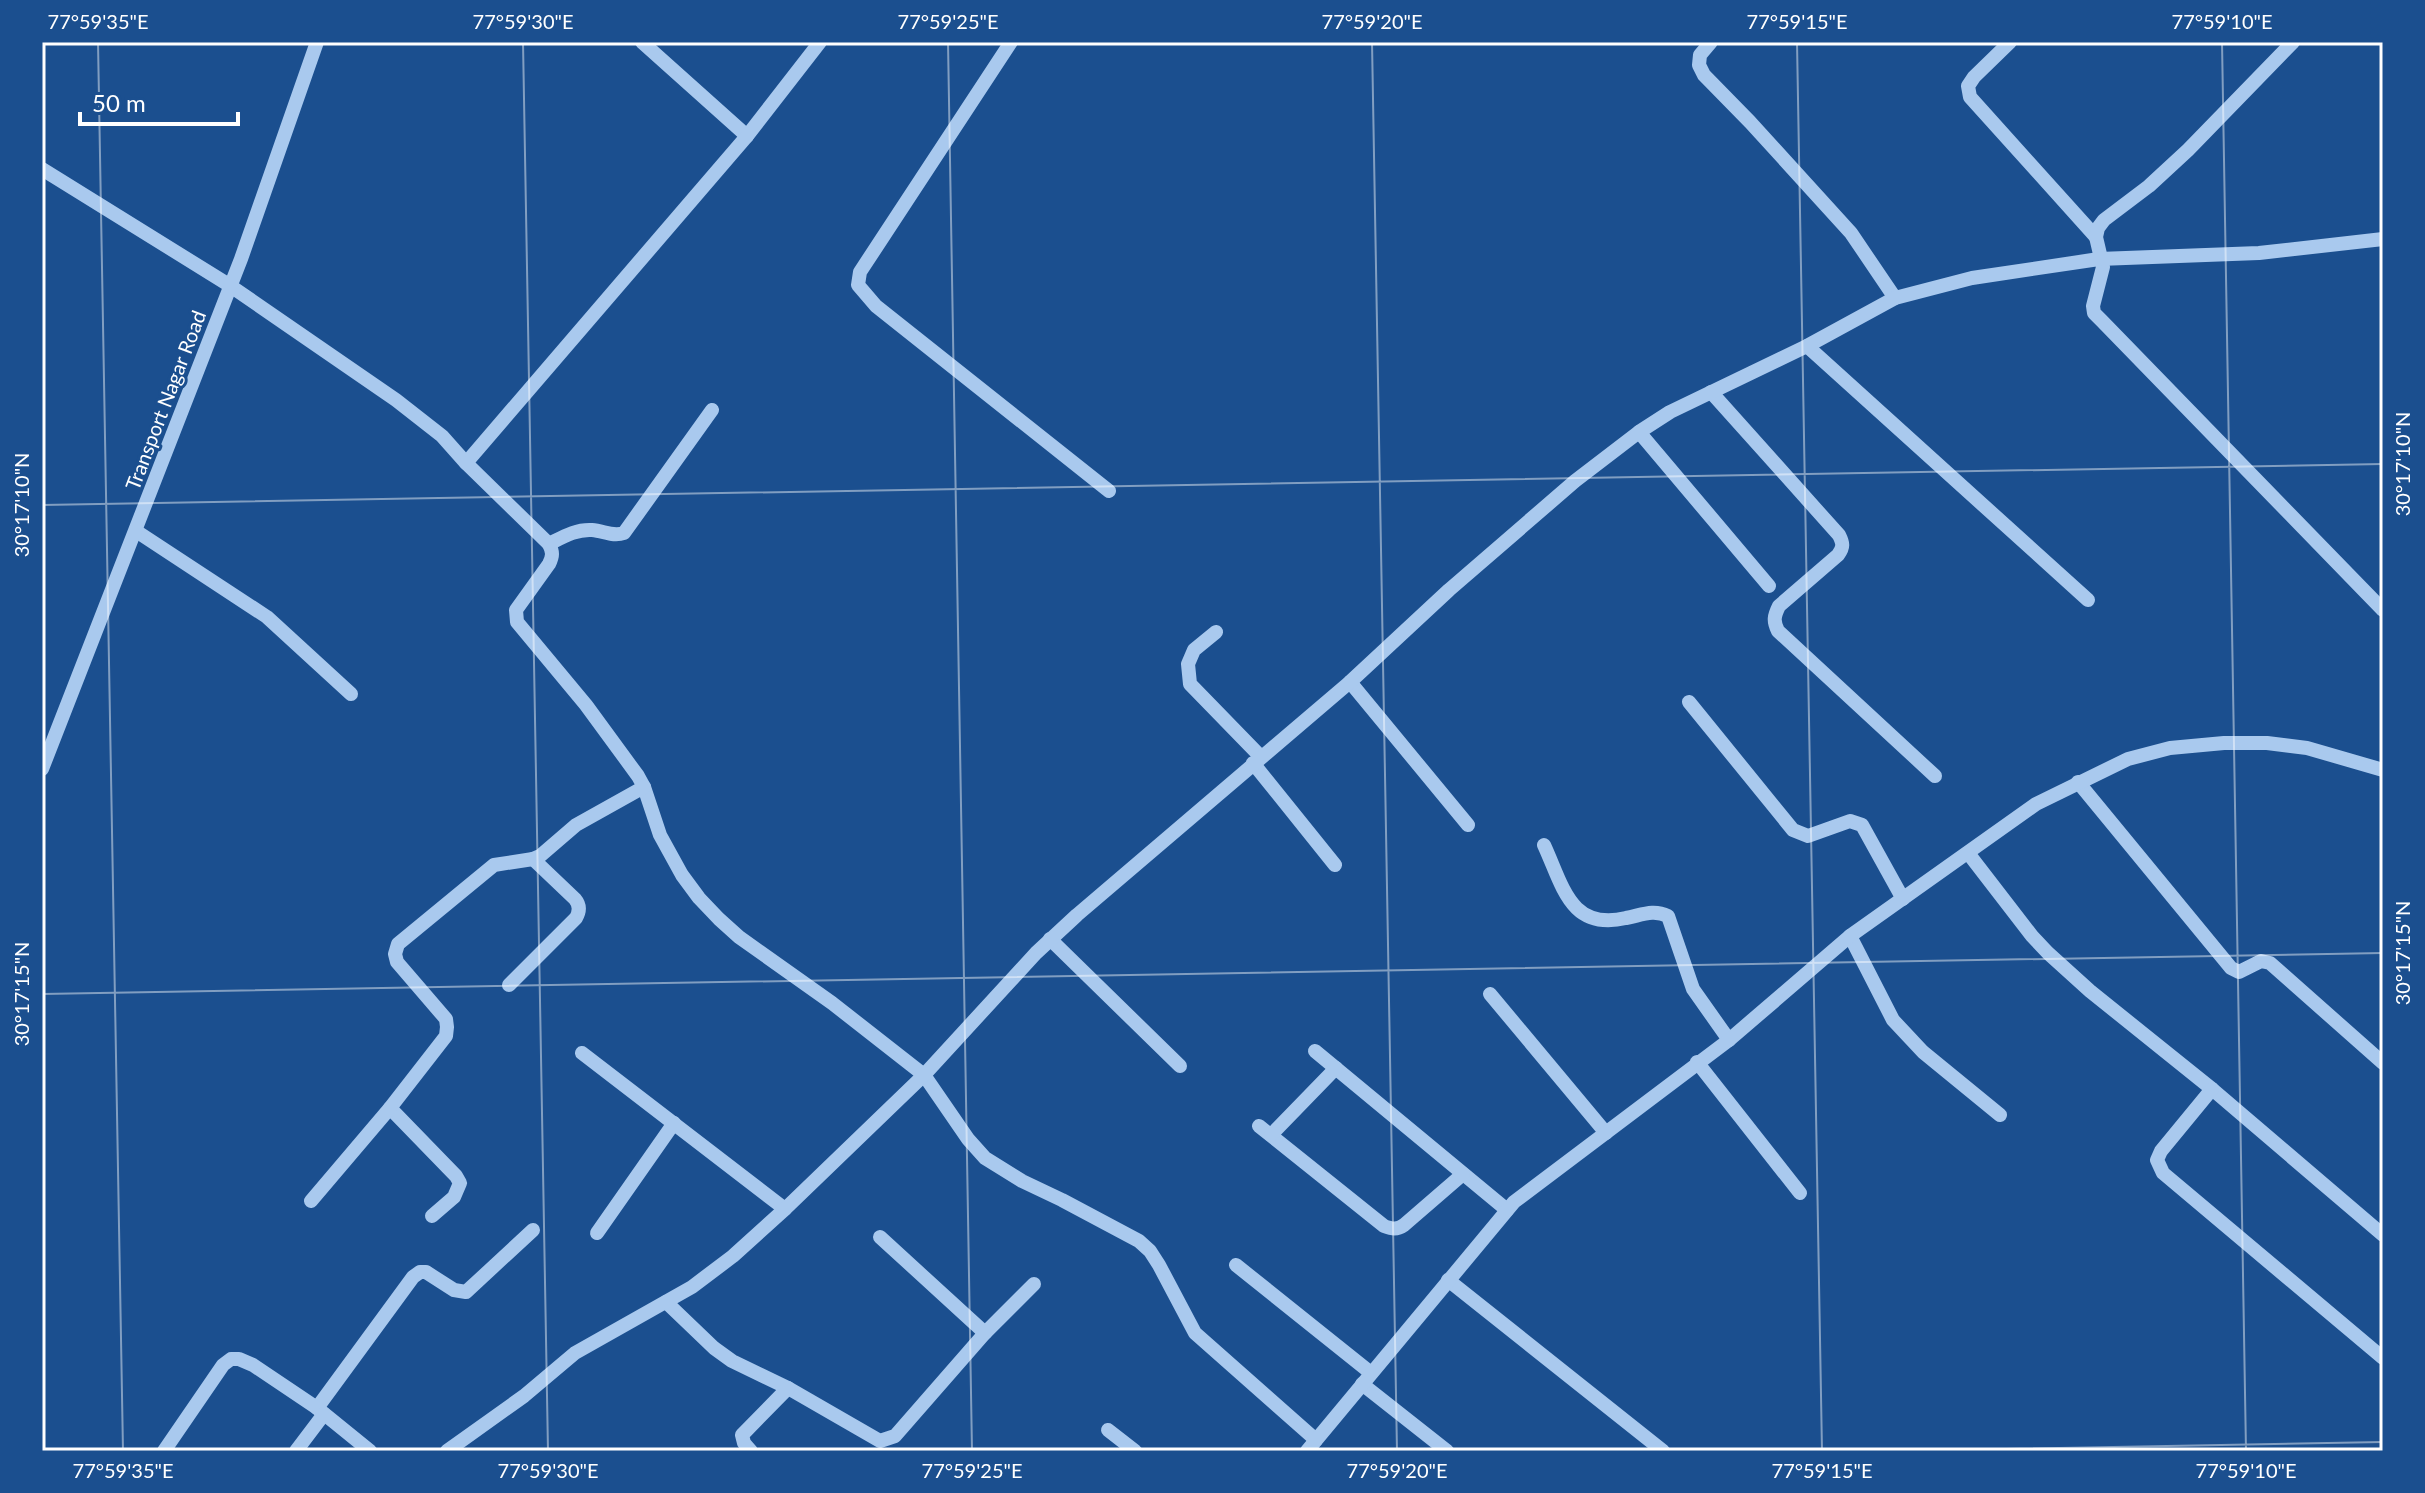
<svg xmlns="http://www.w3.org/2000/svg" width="2425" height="1493" viewBox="0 0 2425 1493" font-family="Lato,sans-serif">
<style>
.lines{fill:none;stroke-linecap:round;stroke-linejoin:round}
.minor{stroke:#a9c9ee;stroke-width:14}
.ticks{fill:none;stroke:#fff;stroke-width:2;stroke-opacity:0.45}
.labels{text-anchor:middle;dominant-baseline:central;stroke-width:6;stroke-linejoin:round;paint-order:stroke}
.street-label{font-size:20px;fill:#fff;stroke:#1b4f8f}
.neatline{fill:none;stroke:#fff;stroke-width:3}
.ticks-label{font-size:20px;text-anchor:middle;fill:#fff}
</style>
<rect width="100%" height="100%" fill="#1b4f8f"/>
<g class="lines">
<!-- minor -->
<g class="minor">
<polyline points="642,42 747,136"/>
<polyline points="1011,42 860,272 858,285 876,306 1109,491"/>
<polyline points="1711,42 1700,55 1699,65 1704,75 1750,122 1851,233 1895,298"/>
<polyline points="2010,42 1974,77 1968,86 1970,97 2096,237"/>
<polyline points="2293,42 2188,150 2149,186 2104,220 2098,228 2096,237 2103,267 2093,306 2094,313 2102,321 2383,610"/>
<polyline points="42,169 229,285 396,400 442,436 466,463 747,136 820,42"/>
<polyline points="1807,346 2088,600"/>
<path d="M 1711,392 L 1839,535 C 1843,543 1844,547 1838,555 L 1779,606 C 1774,616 1773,621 1778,631 L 1935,776"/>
<polyline points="1639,432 1769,586"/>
<path d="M 466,463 L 549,544 C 553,552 553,556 549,564 L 516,610 L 517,622 L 586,705 L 638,776 L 644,787 L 660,835 L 682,875 L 699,898 L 719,919 L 739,937 L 832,1003 L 924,1075 L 968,1139 L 985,1158 L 1022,1181 L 1062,1200 L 1139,1241 L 1150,1251 L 1159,1265 L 1195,1333 L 1316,1440"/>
<polyline points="136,531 267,617 351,694"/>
<path d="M 549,544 C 563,537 576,529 592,530 C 604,531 613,537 624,533 L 712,410"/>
<polyline points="1216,632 1194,650 1188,664 1190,684 1261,757"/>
<polyline points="1350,682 1468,825"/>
<polyline points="1689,702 1793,830 1808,836 1850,821 1862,825 1903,899"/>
<polyline points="1253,763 1335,865"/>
<polyline points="42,769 241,259 317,42"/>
<polyline points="2078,782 2231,968 2239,972 2261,961 2270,963 2383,1063"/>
<path d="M 1544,845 C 1563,886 1570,931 1626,918 C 1642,915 1653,909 1668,916 L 1693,989 L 1729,1040"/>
<polyline points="1968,853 2032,936 2048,953 2090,991 2212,1089 2383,1235"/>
<polyline points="1850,936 1893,1020 1923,1052 2000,1115"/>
<polyline points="1050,939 1180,1066"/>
<path d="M 509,985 L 576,918 C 580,911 580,905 575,899 L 533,859"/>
<polyline points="1490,994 1606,1133"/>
<polyline points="1315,1051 1507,1210"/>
<polyline points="582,1053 785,1209"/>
<polyline points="1697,1062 1800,1193"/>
<polyline points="2212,1089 2161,1151 2157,1160 2163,1173 2383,1358"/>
<polyline points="390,1108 456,1176 460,1183 454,1197 432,1216"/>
<path d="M 1259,1126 L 1384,1226 C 1392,1229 1397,1230 1404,1225 L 1463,1174"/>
<polyline points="1271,1135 1336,1068"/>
<polyline points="311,1201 390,1108 446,1036 447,1027 446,1019 397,962 395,954 398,944 494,865 533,859 540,856 576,825 644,787"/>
<polyline points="597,1233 674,1123"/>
<polyline points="880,1237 985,1333"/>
<polyline points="1236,1265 1371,1373"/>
<polyline points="1448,1280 1663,1451"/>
<polyline points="666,1302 714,1348 732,1361 788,1388 880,1441 895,1436 985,1333 1034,1284"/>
<polyline points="1362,1384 1447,1451"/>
<polyline points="317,1408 413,1277 420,1272 426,1272 454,1290 466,1292 533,1230"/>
<polyline points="1108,1430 1135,1451"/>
<polyline points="164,1451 223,1365 231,1359 239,1359 253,1365 317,1408 370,1451"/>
<polyline points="296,1451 324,1414"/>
<polyline points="447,1451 524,1396 575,1353 692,1287 733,1256 785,1209 924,1075 1036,953 1077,915 1350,682 1449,590 1575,481 1639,432 1670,412 1807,346 1895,298 1972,278 2099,259 2259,253 2383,239"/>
<polyline points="751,1451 744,1443 742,1435 788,1388"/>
<polyline points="1307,1451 1514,1202 1729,1040 1850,936 2036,804 2128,759 2170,748 2224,743 2267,743 2307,748 2383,770"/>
</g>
</g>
<!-- ticks -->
<path class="ticks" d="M 98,42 L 123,1451M 523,42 L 548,1451M 948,42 L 972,1451M 1372,42 L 1397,1451M 1797,42 L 1822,1451M 2222,42 L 2246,1451M 42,505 L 2383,464M 42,994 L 2383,953M 1893,1451 L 2383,1442"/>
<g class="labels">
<!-- street labels -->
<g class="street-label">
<text transform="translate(165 400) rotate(-69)">Transport Nagar Road</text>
</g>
</g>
<!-- border -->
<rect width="2425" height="1493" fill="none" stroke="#1b4f8f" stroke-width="88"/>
<!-- scale -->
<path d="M80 112v12h158v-12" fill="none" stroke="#ffffff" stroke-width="4"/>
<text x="92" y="112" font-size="24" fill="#ffffff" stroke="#1b4f8f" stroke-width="6" paint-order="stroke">50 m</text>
<rect x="44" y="44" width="2337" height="1405" class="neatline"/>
<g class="ticks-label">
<text x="98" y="29">77°59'35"E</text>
<text x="523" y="29">77°59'30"E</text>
<text x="948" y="29">77°59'25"E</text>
<text x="1372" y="29">77°59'20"E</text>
<text x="1797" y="29">77°59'15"E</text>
<text x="2222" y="29">77°59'10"E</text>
<text transform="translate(2403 464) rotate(-90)" y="7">30°17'10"N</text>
<text transform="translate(22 505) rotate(-90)" y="7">30°17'10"N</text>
<text transform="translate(2403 953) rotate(-90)" y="7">30°17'15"N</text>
<text transform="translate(22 994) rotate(-90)" y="7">30°17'15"N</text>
<text x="123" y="1478">77°59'35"E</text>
<text x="548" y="1478">77°59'30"E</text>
<text x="972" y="1478">77°59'25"E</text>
<text x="1397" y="1478">77°59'20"E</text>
<text x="1822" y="1478">77°59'15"E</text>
<text x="2246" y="1478">77°59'10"E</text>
</g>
</svg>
